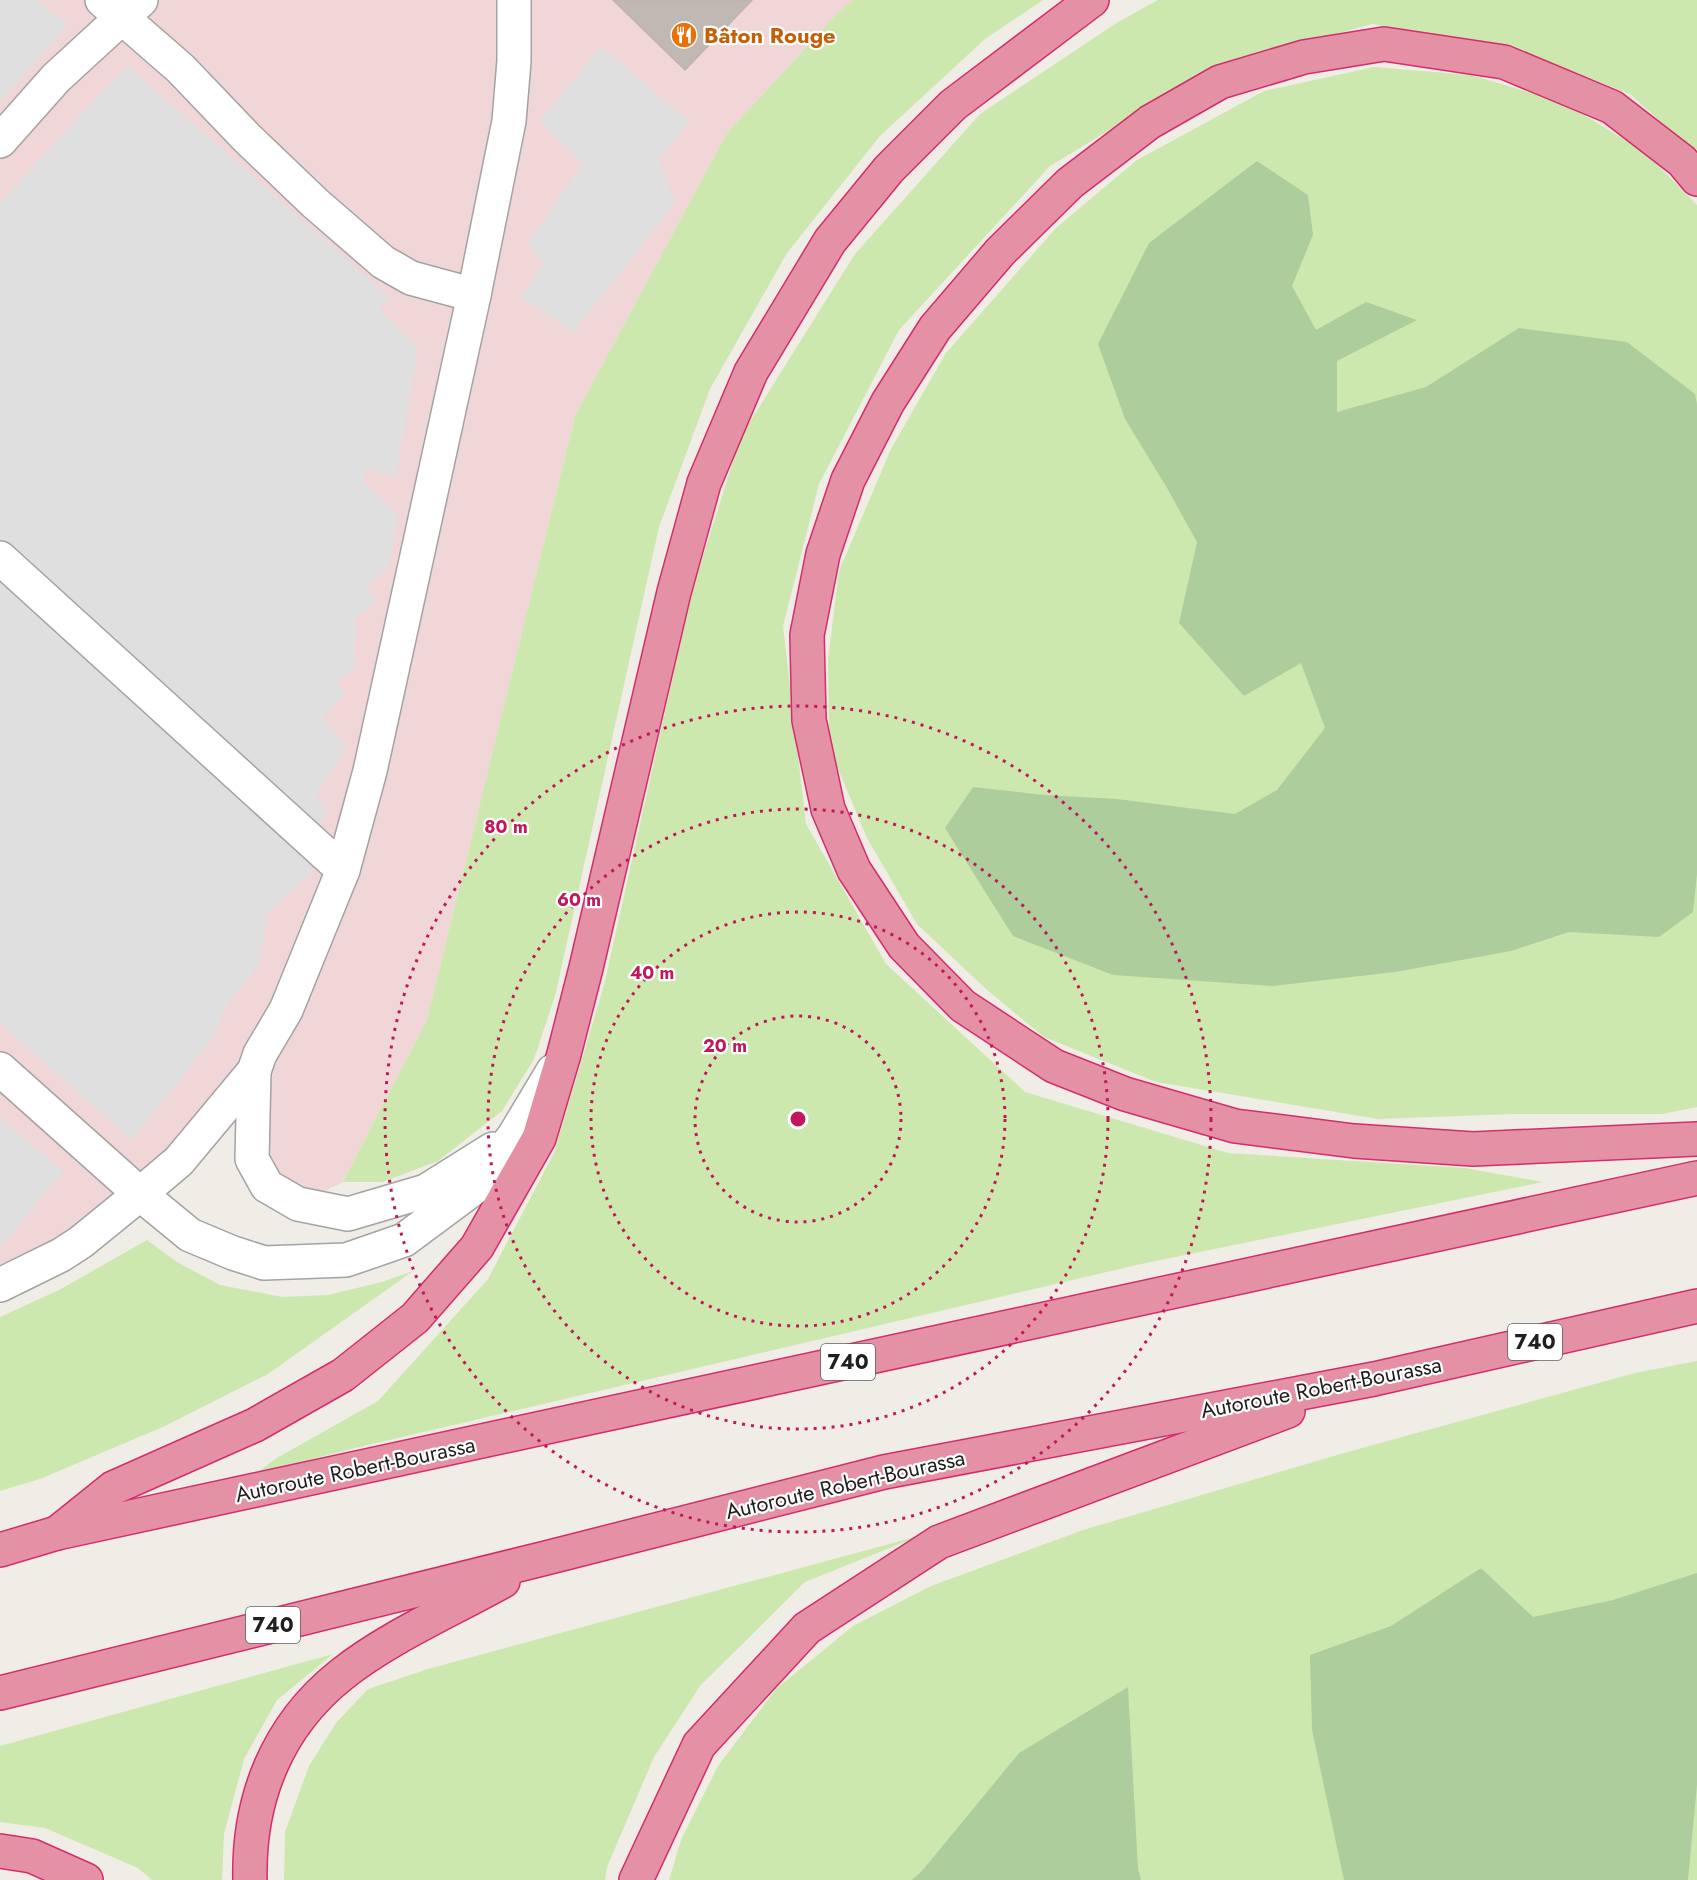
<svg xmlns="http://www.w3.org/2000/svg" width="1697" height="1880" viewBox="0 0 1697 1880" font-family="Jost,sans-serif">
<style>
.commercial{fill:#f0d6d7}
.grass{fill:#cde8ae}
.forest{fill:#adcd9d}
.parking{fill:#dfdfdf}
.building{fill:#c0b8b3;stroke:#c1b2a9;stroke-width:1.5}
.lines{fill:none;stroke-linecap:round;stroke-linejoin:round}
.minor-casing{stroke:#a3a3a3;stroke-width:36}
.highway-casing{stroke:#d42d6e;stroke-width:36}
.minor{stroke:#fff;stroke-width:33}
.highway{stroke:#e491a5;stroke-width:33}
.ring{fill:none;stroke:#c2185b;stroke-width:3;stroke-dasharray:3 6}
.labels{text-anchor:middle;dominant-baseline:central;stroke-width:4.5;stroke-linejoin:round;paint-order:stroke}
.shield{fill:#fff;stroke:#626262;stroke-width:1.5}
.shield-label{font-size:21px;font-weight:bold;fill:#1f1f1f}
.food-label{font-size:22px;font-weight:bold;fill:#c56008;stroke:#fff;text-anchor:start}
.street-label{font-size:22px;fill:#1f1f1f;stroke:#fff}
.centre{fill:#c2185b;stroke:#fff;stroke-width:3}
.ring-label{font-size:18px;text-anchor:middle;font-weight:bold;fill:#c2185b;stroke:#fff;stroke-width:4.5;stroke-linejoin:round;paint-order:stroke}
</style>
<rect width="100%" height="100%" fill="#f0ece6"/>
<!-- commercial -->
<polygon class="commercial" points="0,0 853,0 838,13 727,133 575,416 427,1020 343,1182 298,1204 267,1186 254,1072 179,1161 0,1285"/>
<!-- grass -->
<g class="grass">
<polygon points="853,0 1043,0 985,39 880,136 787,253 710,389 659,527 555,996 534,1059 502,1111 438,1161 382,1182 343,1182 427,1020 575,416 727,133 838,13"/>
<polygon points="1158,0 1697,0 1697,154 1630,94 1511,47 1372,24 1212,68 1050,166 899,330 819,484 783,626 806,824 886,964 1025,1092 1228,1153 1465,1168 1543,1182 1141,1264 351,1449 255,1474 275,1459 378,1401 488,1279 554,1153 604,985 692,591 741,436 855,254 980,114 1118,22"/>
<polygon points="1374,67 1471,75 1563,102 1645,152 1697,205 1697,1107 1662,1114 1514,1114 1378,1119 1156,1082 1044,1037 987,990 917,924 867,838 829,747 828,659 839,571 891,449 946,353 1056,228 1137,160 1264,91"/>
<polygon points="147,1240 177,1262 220,1285 282,1297 328,1295 382,1282 413,1271 268,1374 165,1426 40,1479 0,1491 0,1317 59,1290"/>
<polygon points="1697,1361 1697,1880 669,1880 681,1840 718,1766 776,1689 853,1626 931,1586 1083,1530 1344,1453 1635,1373"/>
<polygon points="922,1535 805,1582 700,1686 654,1757 607,1867 605,1880 284,1880 285,1832 309,1766 336,1723 368,1689 428,1669"/>
<polygon points="333,1654 277,1700 244,1759 224,1834 222,1880 152,1880 138,1868 45,1828 0,1822 0,1746"/>
</g>
<!-- forest -->
<g class="forest">
<polygon points="1257,161 1308,195 1313,235 1292,286 1316,330 1366,302 1417,320 1337,361 1337,412 1426,387 1519,328 1627,342 1695,394 1697,404 1697,874 1693,912 1659,937 1569,932 1511,951 1395,972 1273,986 1113,975 1013,936 945,828 973,787 1044,795 1117,799 1235,814 1277,790 1325,728 1301,663 1244,696 1179,623 1197,542 1167,488 1125,419 1098,344 1149,243"/>
<polygon points="1481,1568 1533,1617 1613,1600 1697,1573 1697,1785 1688,1880 1344,1880 1312,1730 1310,1655 1391,1626"/>
<polygon points="1128,1687 1138,1869 1141,1880 912,1880 922,1871 1019,1753"/>
</g>
<!-- parking -->
<g class="parking">
<polygon points="0,0 37,0 67,25 0,102"/>
<polygon points="601,46 689,122 659,159 675,203 573,332 521,297 544,262 527,244 583,163 540,121"/>
<polygon points="127,65 390,298 379,308 418,349 396,476 367,469 362,481 398,514 389,567 366,587 377,602 356,617 354,668 335,682 346,693 323,717 347,747 316,795 328,812 310,837 312,872 266,914 261,961 228,1003 212,1039 132,1140 0,1023 0,202"/>
<polygon points="0,1118 63,1172 0,1247"/>
</g>
<!-- building -->
<polygon class="building" points="613,0 752,0 685,70"/>
<g class="lines">
<defs>
<g id="minor">
<polyline points="102,0 181,69 247,138 315,203 383,262 411,278 474,295"/>
<polyline points="0,141 56,78 141,0"/>
<polyline points="0,558 343,870"/>
<polyline points="0,1069 140,1194 190,1235 233,1253 264,1263 346,1260 404,1240 474,1188 514,1136 553,1071"/>
<polyline points="254,1071 252,1159 267,1186 298,1204 348,1214 426,1191 493,1149"/>
<polyline points="0,1285 61,1255 81,1242 140,1194 179,1161 254,1071 260,1054 286,1010 343,870 370,771 474,295 509,121 514,61 514,0"/>
</g>
<g id="highway">
<polyline points="1697,179 1682,161 1612,107 1504,62 1384,44 1304,57 1220,82 1150,122 1070,183 1000,252 935,328 888,402 848,480 823,554 807,635 809,720 828,809 854,870 904,946 963,1006 1054,1066 1125,1094 1235,1126 1354,1141 1473,1149 1697,1139"/>
<polyline points="57,1533 113,1488 255,1425 343,1375 415,1318 477,1247 539,1138 564,1054 586,968 674,592 704,483 751,372 830,241 889,169 953,105 1092,0"/>
<polyline points="0,1550 57,1533 1697,1178"/>
<polyline points="0,1693 546,1558 884,1472 1374,1379 1697,1306"/>
<polyline points="0,1851 32,1856 86,1880"/>
<path d="M 250,1880 C 248,1799 277,1726 341,1675 C 387,1638 451,1610 503,1581"/>
<polyline points="636,1880 699,1745 807,1628 939,1542 1288,1411"/>
</g>
</defs>
<!-- minor casing -->
<use href="#minor" class="minor-casing"/>
<!-- highway casing -->
<use href="#highway" class="highway-casing"/>
<!-- minor -->
<use href="#minor" class="minor"/>
<!-- highway -->
<use href="#highway" class="highway"/>
</g>
<!-- distance rings -->
<g class="ring">
<circle cx="798" cy="1119" r="103"/>
<circle cx="798" cy="1119" r="207"/>
<circle cx="798" cy="1119" r="310"/>
<circle cx="798" cy="1119" r="413"/>
</g>
<!-- icons -->
<defs>
<symbol id="restaurant-disc" viewBox="-11 -11 22 22"><circle r="9.5" fill="#e8710a" stroke="#fff"/><path d="M-5-6h1v4h1v-4h1v4h1v-4h1v5L-1.5 .5V6h-2V.5L-5-1ZM5-6V6H3V1.5H1.5Q1.5-4 5-6Z" fill="#fff"/></symbol>
</defs>
<g fill-rule="evenodd">
<use href="#restaurant-disc" x="669" y="20" width="30" height="30"/>
</g>
<g class="labels">
<!-- shield labels -->
<g class="shield">
<rect x="1508" y="1324" width="54" height="36" rx="4.5"/>
<rect x="821" y="1344" width="54" height="36" rx="4.5"/>
<rect x="246" y="1607" width="54" height="36" rx="4.5"/>
</g>
<g class="shield-label">
<text x="1535" y="1342">740</text>
<text x="848" y="1362">740</text>
<text x="273" y="1625">740</text>
</g>
<!-- food labels -->
<g class="food-label">
<text x="704" y="35">Bâton Rouge</text>
</g>
<!-- street labels -->
<g class="street-label">
<text transform="translate(1321 1387) rotate(-11)">Autoroute Robert-Bourassa</text>
<text transform="translate(355 1469) rotate(-12)">Autoroute Robert-Bourassa</text>
<text transform="translate(845 1484) rotate(-13)">Autoroute Robert-Bourassa</text>
</g>
</g>
<circle cx="798" cy="1119" r="9" class="centre"/>
<g class="ring-label">
<text x="506" y="833">80 m</text>
<text x="579" y="906">60 m</text>
<text x="652" y="979">40 m</text>
<text x="725" y="1052">20 m</text>
</g>
</svg>
